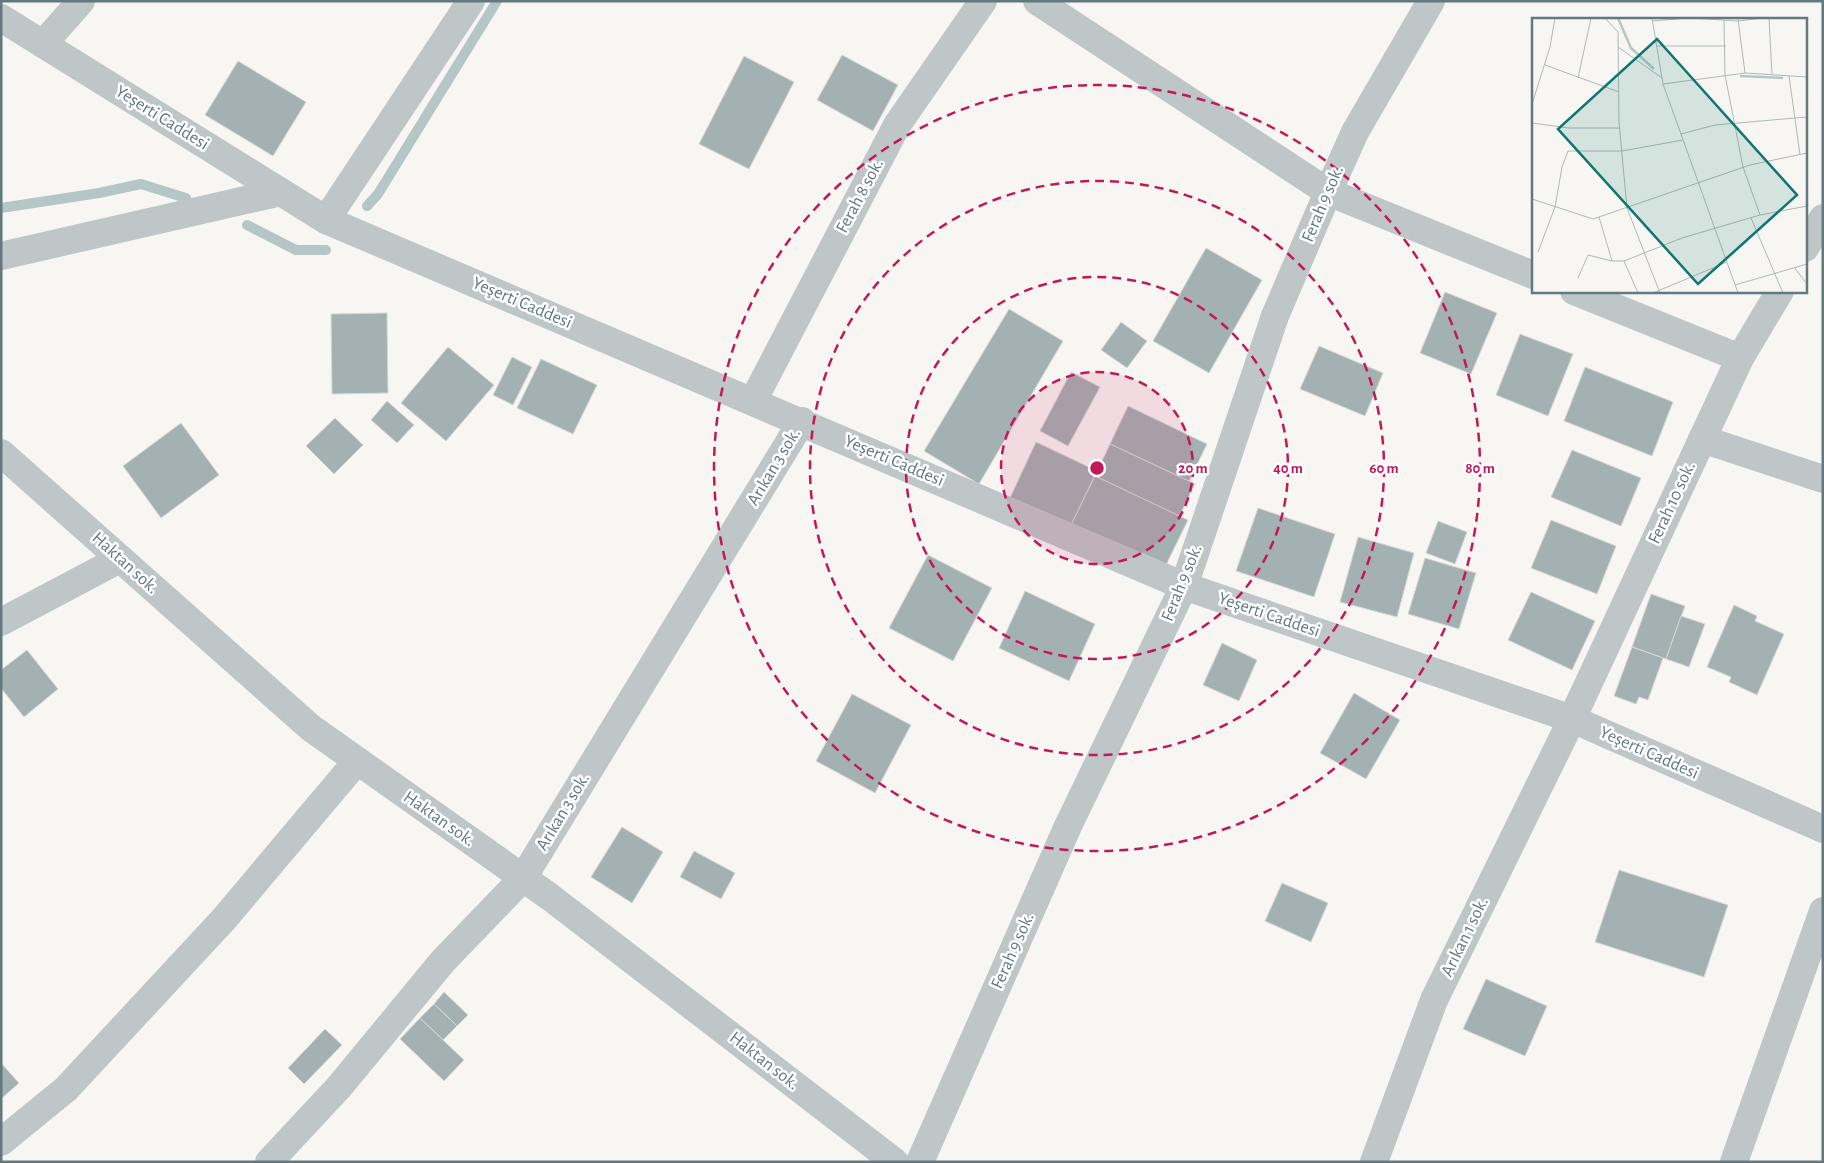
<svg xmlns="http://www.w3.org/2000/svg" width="1824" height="1163" viewBox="0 0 1824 1163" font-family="'Alegreya Sans',sans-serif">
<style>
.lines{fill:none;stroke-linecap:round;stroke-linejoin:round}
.stream{stroke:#b5c6c7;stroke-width:10}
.building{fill:#a4b1b3;stroke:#d8d8d6}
.minor{stroke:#bfc6c8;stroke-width:28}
.tertiary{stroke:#bfc6c8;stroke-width:28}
.ring{fill:none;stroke:#c2185b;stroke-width:2.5;stroke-dasharray:9 6}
.labels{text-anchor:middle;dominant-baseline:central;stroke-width:5;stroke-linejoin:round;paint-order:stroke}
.street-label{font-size:18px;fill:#61797f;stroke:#fff}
.inset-river{fill:none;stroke:#b5c6c7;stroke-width:2.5}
.inset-road{fill:none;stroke:#aeb9ba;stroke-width:1}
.view{fill:#0f766e;fill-opacity:0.15;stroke:#0f766e;stroke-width:2.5}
.inset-edge{fill:none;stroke:#61797f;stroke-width:2.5}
.centre{fill:#c2185b;stroke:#fff;stroke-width:2.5}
.ring-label{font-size:15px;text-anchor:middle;font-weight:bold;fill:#c2185b;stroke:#fff;stroke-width:5;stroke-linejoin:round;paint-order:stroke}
</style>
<rect width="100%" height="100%" fill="#f7f6f3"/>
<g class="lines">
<!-- stream -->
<g class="stream">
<polyline points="367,206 378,194 497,1"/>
<polyline points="1,208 99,193 141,184 186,198"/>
<polyline points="247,225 296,250 326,250"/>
</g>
</g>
<!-- building -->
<g class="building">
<polygon points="842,55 898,85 873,131 817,100"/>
<polygon points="744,56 794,82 749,169 699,144"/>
<polygon points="238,61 306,102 273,156 205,115"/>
<polygon points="1206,248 1262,280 1209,373 1153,341"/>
<polygon points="1445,292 1497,313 1471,374 1420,353"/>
<polygon points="1009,309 1063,341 979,484 924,451"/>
<polygon points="387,313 388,393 332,394 331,314"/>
<polygon points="1121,322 1147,341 1127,368 1101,350"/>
<polygon points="1520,334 1573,354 1548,416 1496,395"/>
<polygon points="1319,346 1383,373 1365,416 1300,389"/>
<polygon points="448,347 494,385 446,441 401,403"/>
<polygon points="512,357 532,367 513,405 493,395"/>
<polygon points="541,359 597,385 573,434 517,408"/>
<polygon points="1585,367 1673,402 1652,456 1564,421"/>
<polygon points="1071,372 1100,387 1068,446 1040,431"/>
<polygon points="387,401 414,425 397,443 371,420"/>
<polygon points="1128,406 1207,444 1189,481 1110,444"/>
<polygon points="335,418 363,445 334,474 306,446"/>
<polygon points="181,423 219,475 161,518 123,466"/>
<polygon points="1036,442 1097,471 1069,529 1009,500"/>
<polygon points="1110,444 1195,484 1179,516 1095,476"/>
<polygon points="1572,450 1641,478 1621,526 1551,497"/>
<polygon points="1095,476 1188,520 1164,569 1071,525"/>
<polygon points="1258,508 1335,534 1314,597 1236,571"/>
<polygon points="1551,520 1616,546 1597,594 1531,568"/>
<polygon points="1438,521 1467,532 1455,564 1426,553"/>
<polygon points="1358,537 1414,553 1397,617 1340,602"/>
<polygon points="928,555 992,588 953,661 889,628"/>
<polygon points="1425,558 1476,573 1459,629 1408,614"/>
<polygon points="1025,591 1095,624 1069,681 999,648"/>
<polygon points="1531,592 1595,621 1572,670 1508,640"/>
<polygon points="1651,594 1685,606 1666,659 1632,647"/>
<polygon points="1734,605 1757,616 1755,621 1784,634 1757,695 1729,682 1731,677 1707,667"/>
<polygon points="1681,616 1705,624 1689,667 1666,659"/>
<polygon points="1222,643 1257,660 1239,701 1203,685"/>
<polygon points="1632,647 1663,658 1648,700 1639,697 1636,704 1614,696"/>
<polygon points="27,650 58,689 24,717 1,688 1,670"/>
<polygon points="1354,693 1400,720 1366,779 1320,753"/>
<polygon points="852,694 911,725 875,793 816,761"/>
<polygon points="622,827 663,852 632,903 591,877"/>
<polygon points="694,851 735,873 721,899 680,877"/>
<polygon points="1619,870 1728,905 1704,977 1595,942"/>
<polygon points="1282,883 1328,903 1311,942 1265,921"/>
<polygon points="1486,979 1547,1006 1525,1056 1463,1029"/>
<polygon points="444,992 468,1015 457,1026 434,1004"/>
<polygon points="434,1004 457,1026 443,1040 420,1018"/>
<polygon points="420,1018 464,1060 444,1081 400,1039"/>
<polygon points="325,1029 342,1045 304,1084 288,1068"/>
<polygon points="1,1063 19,1083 1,1099"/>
</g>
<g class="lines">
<!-- minor -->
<g class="minor">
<polyline points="1037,1 1328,192 1533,275"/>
<polyline points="43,44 81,1"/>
<polyline points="326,220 471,1"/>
<polyline points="1805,248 1823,218"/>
<polyline points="1,256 281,192"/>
<polyline points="1574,291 1740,358"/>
<polyline points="753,401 897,125 983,1"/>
<polyline points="1702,439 1823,479"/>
<polyline points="1,453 311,728 550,897 895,1162"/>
<polyline points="1,622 120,559"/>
<polyline points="1,1142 66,1089 224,919 357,761"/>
<polyline points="269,1162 339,1087 443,961 523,878 802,421"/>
<polyline points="920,1162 1068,826 1184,586 1275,316 1328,192 1355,132 1431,1"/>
<polyline points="1374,1162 1434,1000 1572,719 1740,358 1780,291"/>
<polyline points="1734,1162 1823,911"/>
</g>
<!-- tertiary -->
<polyline class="tertiary" points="1,18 326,220 1184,586 1572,719 1823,829"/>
</g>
<!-- distance rings -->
<circle cx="1097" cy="468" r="96" fill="#c2185b" fill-opacity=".12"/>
<g class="ring">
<circle cx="1097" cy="468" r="96"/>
<circle cx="1097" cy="468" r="191"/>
<circle cx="1097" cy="468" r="287"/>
<circle cx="1097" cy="468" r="383"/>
</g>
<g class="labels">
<!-- street labels -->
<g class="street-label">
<text transform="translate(162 118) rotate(32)">Yeşerti Caddesi</text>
<text transform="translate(860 196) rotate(-62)">Ferah 8 sok.</text>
<text transform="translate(1323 204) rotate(-67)">Ferah 9 sok.</text>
<text transform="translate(522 303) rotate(23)">Yeşerti Caddesi</text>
<text transform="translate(894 461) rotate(23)">Yeşerti Caddesi</text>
<text transform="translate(774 467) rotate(-59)">Arıkan 3 sok.</text>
<text transform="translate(1672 503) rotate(-65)">Ferah 10 sok.</text>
<text transform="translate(125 563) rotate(42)">Haktan sok.</text>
<text transform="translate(1182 583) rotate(-68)">Ferah 9 sok.</text>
<text transform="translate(1269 615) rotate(19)">Yeşerti Caddesi</text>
<text transform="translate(1649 753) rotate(24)">Yeşerti Caddesi</text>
<text transform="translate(563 812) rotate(-59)">Arıkan 3 sok.</text>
<text transform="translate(439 819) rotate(35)">Haktan sok.</text>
<text transform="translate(1465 937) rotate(-64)">Arıkan 1 sok.</text>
<text transform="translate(1013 951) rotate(-66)">Ferah 9 sok.</text>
<text transform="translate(764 1061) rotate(38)">Haktan sok.</text>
</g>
</g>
<!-- overview -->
<g transform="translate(1532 18)">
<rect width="275" height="275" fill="#f7f6f3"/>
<path class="inset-river" d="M 86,0 L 99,30 L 122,51M 208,58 L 251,60"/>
<path class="inset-road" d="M 73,0 L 86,14 L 87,104 L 95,190 L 128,275M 120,0 L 131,66 L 206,275M 160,0 L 206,3 L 231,0M 237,0 L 240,57M 206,1 L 213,55M 192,2 L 193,57 L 211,149 L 228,197M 120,3 L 156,0M 125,28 L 194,28M 86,29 L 130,60M 13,47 L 87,74M 257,58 L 268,137M 46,60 L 59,0M 131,66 L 213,55 L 275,59M 0,86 L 18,29 L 23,0M 0,105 L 37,110 L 88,110M 149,116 L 183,107 L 275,99M 0,181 L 61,201 L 218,147 L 275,135M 67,199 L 80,243 L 92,243 L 150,220 L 228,197 L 275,188M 219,200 L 251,275M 6,234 L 23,189 L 30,149 L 36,133 L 90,133 L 151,122M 92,243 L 106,275M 262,249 L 275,266M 46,260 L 56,237 L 80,243M 203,267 L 275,246M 121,275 L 195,244"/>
<path class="view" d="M 125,21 L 265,177 L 166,266 L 26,111 Z"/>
<rect width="275" height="275" class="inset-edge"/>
</g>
<circle cx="1097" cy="468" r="8" class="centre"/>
<g class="ring-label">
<text x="1193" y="473">20 m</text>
<text x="1288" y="473">40 m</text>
<text x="1384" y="473">60 m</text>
<text x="1480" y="473">80 m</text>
</g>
<!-- border -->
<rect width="1824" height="1163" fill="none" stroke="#61797f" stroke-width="5"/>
</svg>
